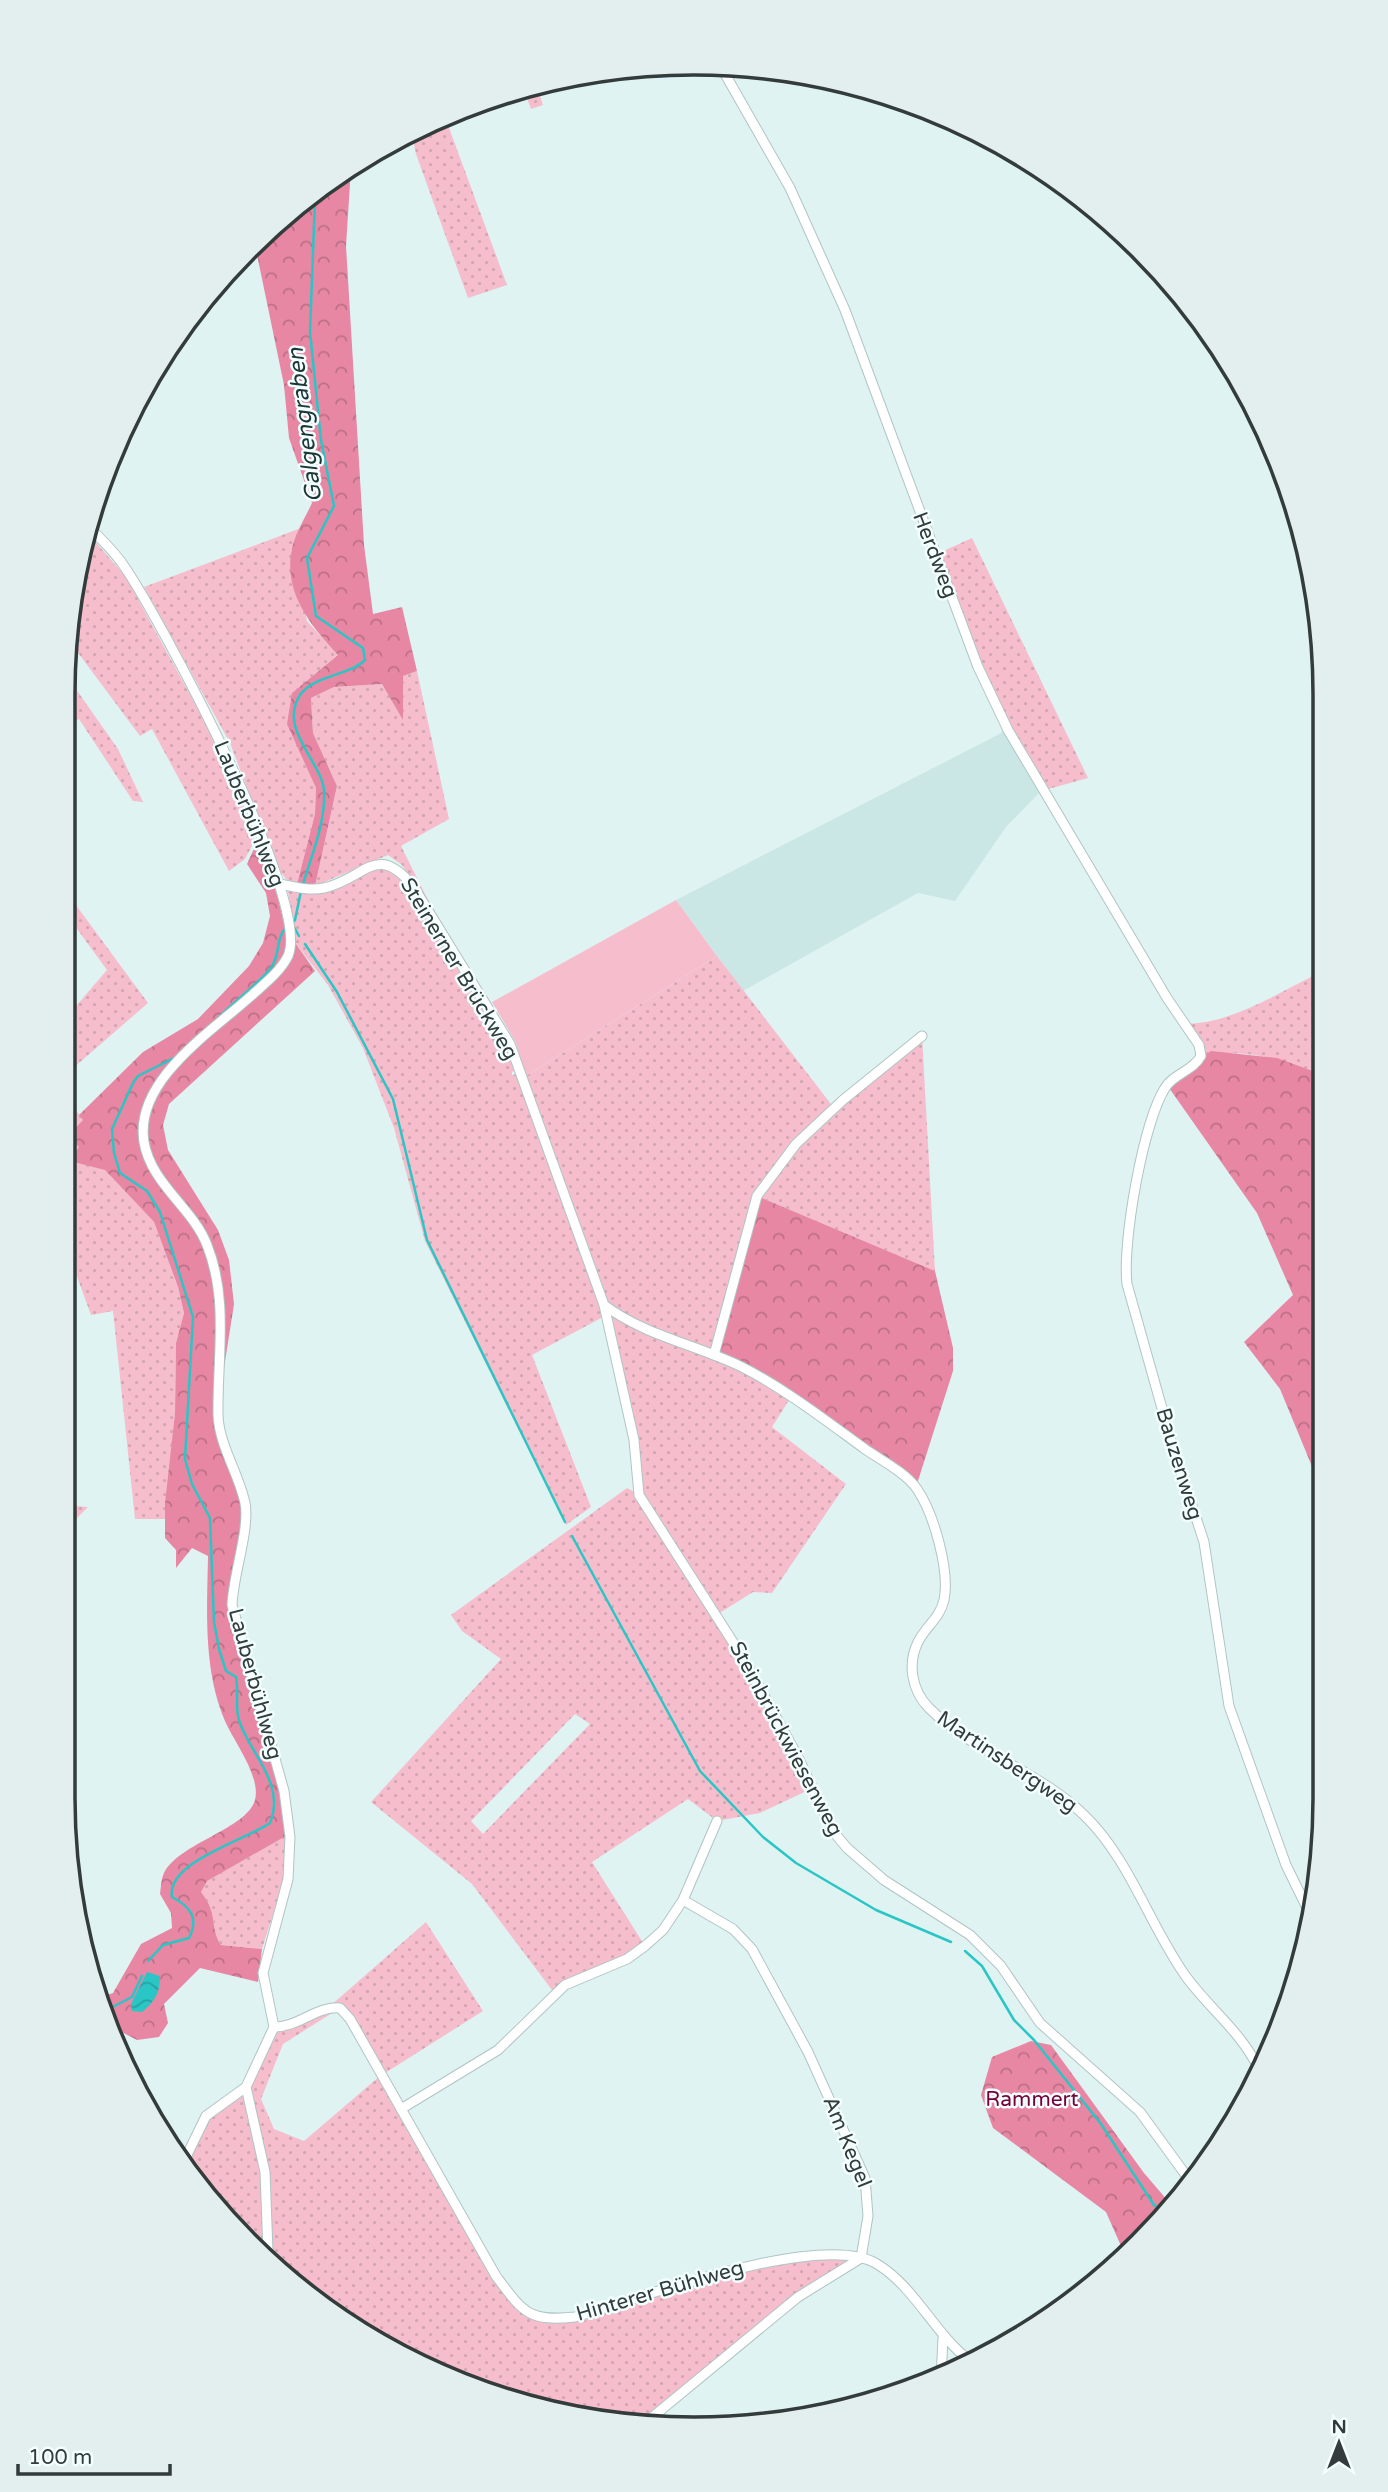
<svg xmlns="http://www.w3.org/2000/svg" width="1388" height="2492" viewBox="0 0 1388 2492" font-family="'Varela Round',sans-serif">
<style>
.built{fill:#cae7e6}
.grass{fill:url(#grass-dots);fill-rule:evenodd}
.forest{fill:url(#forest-crowns)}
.park{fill:#f6becd}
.water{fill:url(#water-waves)}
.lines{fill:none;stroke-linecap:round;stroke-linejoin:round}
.stream{stroke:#2ac6c5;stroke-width:2.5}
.minor-casing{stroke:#b1c4c4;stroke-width:11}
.minor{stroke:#fff;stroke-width:9}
.labels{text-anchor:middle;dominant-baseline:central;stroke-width:5;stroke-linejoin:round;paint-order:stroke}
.street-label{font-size:21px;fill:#333b3b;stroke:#f2fffe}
.park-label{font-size:21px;fill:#78003a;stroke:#f2fffe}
.water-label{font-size:23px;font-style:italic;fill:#1e3636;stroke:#f2fffe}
.rim{fill:none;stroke:#333b3b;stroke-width:3.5}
</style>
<defs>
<pattern id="grass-dots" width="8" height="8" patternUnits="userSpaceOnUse" patternTransform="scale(1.75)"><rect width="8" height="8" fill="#f6becd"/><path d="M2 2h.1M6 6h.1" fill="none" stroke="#d3a4b1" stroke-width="1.8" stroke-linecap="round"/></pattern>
<pattern id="forest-crowns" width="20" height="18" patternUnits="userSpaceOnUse" patternTransform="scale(1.75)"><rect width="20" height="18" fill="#e787a3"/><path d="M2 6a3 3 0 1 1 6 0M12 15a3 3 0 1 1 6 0" fill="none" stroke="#bc7086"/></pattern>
<pattern id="water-waves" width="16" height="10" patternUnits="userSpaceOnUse" patternTransform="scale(1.75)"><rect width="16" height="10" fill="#2ac6c5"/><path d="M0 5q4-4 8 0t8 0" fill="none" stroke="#25a2a1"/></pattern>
</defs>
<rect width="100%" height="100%" fill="#dff3f3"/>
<!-- built -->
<polygon class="built" points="1004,727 1041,791 1006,827 955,901 918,893 743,991 676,900 980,744 1001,733"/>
<!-- grass -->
<g class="grass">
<polygon points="536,84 543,105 531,109 523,87"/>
<polygon points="445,117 507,285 468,298 416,154 411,130"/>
<polygon points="301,528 291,551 307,621 338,655 292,693 316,788 315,814 297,884 286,879 277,867 230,743 144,587"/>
<polygon points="85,530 126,577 237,781 255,827 254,842 245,859 229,871 152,729 140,736 67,638"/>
<polygon points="972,538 1088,778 1041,791 983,666 939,553"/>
<polygon points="417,671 449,819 401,846 434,912 402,865 388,855 315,886 337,786 313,733 311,698 334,687 382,684 403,719 403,676"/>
<polygon points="64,672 118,749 143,802 133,801 79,719 64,727"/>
<polygon points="374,869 392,869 411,888 508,1045 517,1069 512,1072 512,1075 517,1074 603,1317 532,1355 591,1507 566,1525 425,1241 394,1128 363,1048 328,985 296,944 288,891 308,892"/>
<polygon points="70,897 148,1003 64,1076 64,1020 107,970 64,911 64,902"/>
<path d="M 717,956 L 834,1108 L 922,1036 L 935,1271 L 757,1196 L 791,1397 L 772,1427 L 846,1484 L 772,1593 L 753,1592 L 718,1614 L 813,1788 L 760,1813 L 717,1821 L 688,1799 L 592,1862 L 645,1946 L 555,1994 L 472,1884 L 371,1802 L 501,1659 L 462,1631 L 451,1615 L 627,1488 L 638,1494 L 635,1459 L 608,1329 L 611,1309 L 526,1076 ZM 575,1714 L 590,1724 L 483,1834 L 471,1821 Z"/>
<path d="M 1321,972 L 1321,1074 C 1281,1060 1244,1047 1201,1056 L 1186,1024 C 1234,1023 1279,992 1321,972 Z"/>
<polygon points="64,1093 67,1102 84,1119 105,1170 154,1222 178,1287 184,1313 176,1343 175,1413 165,1519 135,1519 113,1311 91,1315 64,1241"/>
<polygon points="63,1483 74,1506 88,1507 63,1532"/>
<path d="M 286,1836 L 285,1876 L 262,1949 L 221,1945 C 209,1926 219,1914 201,1892 L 206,1881 Z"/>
<path d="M 426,1922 L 483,2011 L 382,2075 L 511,2296 L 547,2320 L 764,2262 L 861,2258 L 798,2297 L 650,2419 L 531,2408 L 344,2323 L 194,2182 L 183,2163 L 206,2116 L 246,2087 L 270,2034 L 329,2007 ZM 340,2008 L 381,2075 L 304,2141 L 274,2129 L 261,2099 L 283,2044 Z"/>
</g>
<!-- forest -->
<g class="forest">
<polygon points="406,133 410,146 365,159"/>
<path d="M 351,168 L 346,246 L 364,545 L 373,614 L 402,607 L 417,671 L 403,676 L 403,720 L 382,684 L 334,687 L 311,698 L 313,733 L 337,786 L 315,886 L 297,884 L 315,814 L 316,788 L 287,724 L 292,693 L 338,655 C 312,627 285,595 291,554 C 293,537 305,518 312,503 L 289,438 L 284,385 L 255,245 L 310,194 Z"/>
<path d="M 258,840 C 271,876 285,911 287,950 L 296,944 L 315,971 L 169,1104 L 163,1125 L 168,1150 L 218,1230 L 229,1260 L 234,1304 L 216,1419 L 243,1504 L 243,1531 L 230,1606 L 282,1791 L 286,1836 L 207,1881 L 201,1892 C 219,1914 209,1926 221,1945 L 262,1949 L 258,1982 L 200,1968 L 164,2004 L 168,2023 L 159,2037 L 137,2040 L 110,2026 L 96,1999 L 113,1993 L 141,1944 L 172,1928 L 171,1913 L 160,1894 C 161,1888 161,1879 164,1873 C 179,1843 247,1829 255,1800 C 261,1776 234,1742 225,1721 C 203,1669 207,1611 208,1556 L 192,1548 L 176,1568 L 176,1550 L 165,1538 L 165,1503 L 175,1413 L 176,1343 L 184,1313 L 178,1287 L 154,1222 L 105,1170 L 70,1161 L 79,1147 L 68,1136 L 83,1120 L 79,1115 L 143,1052 L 198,1019 L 249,966 L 263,943 L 270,916 L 266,893 L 247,864 Z"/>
<polygon points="1211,1051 1277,1058 1321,1074 1323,1493 1280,1389 1244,1342 1293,1295 1257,1213 1167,1085"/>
<polygon points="757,1196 935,1271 953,1348 953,1371 916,1487 791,1398 714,1355"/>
<polygon points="1031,2041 1051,2045 1144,2173 1168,2201 1125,2255 1106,2212 993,2128 981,2095 992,2057"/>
</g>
<!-- park -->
<polygon class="park" points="676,900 717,956 526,1076 515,1041 492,1002"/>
<!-- water -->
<path class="water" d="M 147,1972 L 160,1976 C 160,1993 155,2001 142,2012 L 132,2011 L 131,2004 Z"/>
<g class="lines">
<!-- stream -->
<g class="stream">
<path d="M 303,884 C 312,854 326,822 324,790 C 321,761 278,729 300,695 C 314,675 349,676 365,660 L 363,648 L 316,616 L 307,558 L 334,506 L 321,440 L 310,332 L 315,199 L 320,187"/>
<polyline points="291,924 295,920 301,891"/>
<polyline points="294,927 299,936"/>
<polyline points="305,944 337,992 393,1099 427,1240 565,1522"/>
<path d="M 219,1017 C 235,1001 257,985 271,968 C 280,956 276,937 286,928"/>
<polyline points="572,1536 700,1771 763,1837 796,1863 876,1910 951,1942"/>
<polyline points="965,1951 982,1966 1014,2020 1034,2040 1101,2124 1154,2205 1161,2210"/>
<path d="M 148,1961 L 163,1945 L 189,1938 C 199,1918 191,1907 172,1897 C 166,1862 246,1840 270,1823 C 285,1786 255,1759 241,1726 C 234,1710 239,1693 236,1677 L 226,1671 L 219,1649 L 214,1622 L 210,1518 L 192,1484 L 185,1459 L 193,1317 L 160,1212 L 147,1191 L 120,1173 L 114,1153 L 112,1129 L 133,1083 L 138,1076 L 176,1057"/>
<polyline points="103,2012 132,1997 142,1976"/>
</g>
<defs>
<g id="minor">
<path d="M 721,67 L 790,188 L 845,310 L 978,667 L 1008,730 L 1167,998 L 1199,1045 L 1201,1056 C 1193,1071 1173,1074 1165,1088 C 1143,1123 1122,1243 1127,1284 L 1174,1451 L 1204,1542 L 1229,1706 L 1286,1865 L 1311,1916"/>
<path d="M 87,525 C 100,538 114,551 124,566 C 161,620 312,902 288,956 C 280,972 264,984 251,996 C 211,1032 134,1081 144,1142 C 151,1184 193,1208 207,1245 C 229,1300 217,1359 218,1415 C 219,1445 239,1474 245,1503 C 250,1529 233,1575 232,1605 L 284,1791 L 290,1837 L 288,1879 L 263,1973 L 274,2027 L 246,2087 L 265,2172 L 268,2252"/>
<path d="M 280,884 C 294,887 310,891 324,888 C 365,879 376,841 413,886 L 510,1044 L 604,1305 L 634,1440 L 639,1495 L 745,1661 L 798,1757 L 832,1830 L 847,1848 L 884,1880 L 970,1935 L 1001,1966 L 1040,2023 L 1140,2112 L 1188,2178"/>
<path d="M 604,1305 C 646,1336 694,1344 740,1366 C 784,1388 825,1420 865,1449 C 881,1460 906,1473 917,1489 C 934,1514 950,1571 944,1600 C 940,1618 926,1626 918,1642 C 907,1664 912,1691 929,1708 C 974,1753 1039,1771 1084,1815 C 1130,1859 1150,1927 1187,1978 C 1211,2010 1241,2032 1259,2069"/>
<polyline points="714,1355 757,1196 796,1144 843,1100 922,1036"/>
<path d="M 274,2027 C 299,2027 316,2006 340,2008 L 350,2019 L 496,2276 C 523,2312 528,2322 575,2317 C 637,2299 822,2230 877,2264 C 915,2287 934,2333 969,2360"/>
<polyline points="401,2109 498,2050 565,1985 627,1959 645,1946 663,1930 683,1900"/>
<polyline points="183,2163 206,2116 246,2087"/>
<polyline points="941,2378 943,2338"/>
<polyline points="650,2419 798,2297 861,2258 868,2216 865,2178 808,2052 752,1949 733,1929 683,1900 717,1821"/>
</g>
</defs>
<!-- minor casing -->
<use href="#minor" class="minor-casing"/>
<!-- minor -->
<use href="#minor" class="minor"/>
</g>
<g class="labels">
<!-- street labels -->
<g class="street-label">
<text transform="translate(935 555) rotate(69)">Herdweg</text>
<text transform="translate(249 814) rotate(68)">Lauberbühlweg</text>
<text transform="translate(459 969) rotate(59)">Steinerner Brückweg</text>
<text transform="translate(1179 1464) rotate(73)">Bauzenweg</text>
<text transform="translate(255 1684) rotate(75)">Lauberbühlweg</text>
<text transform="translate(786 1739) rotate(62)">Steinbrückwiesenweg</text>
<text transform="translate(1007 1762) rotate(34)">Martinsbergweg</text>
<text transform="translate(847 2142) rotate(68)">Am Kegel</text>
<text transform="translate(660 2291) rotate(-16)">Hinterer Bühlweg</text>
</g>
<!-- park labels -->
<g class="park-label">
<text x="1032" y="2099">Rammert</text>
</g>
<!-- water labels -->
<g class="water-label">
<text transform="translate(305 425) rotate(-97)">Galgengraben</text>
</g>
</g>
<!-- crop -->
<path d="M0 0H1388V2492H0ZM694 75H694A619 619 0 0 1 1313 694V1798A619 619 0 0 1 694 2417H694A619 619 0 0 1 75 1798V694A619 619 0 0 1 694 75Z" fill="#e3efee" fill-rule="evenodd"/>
<path class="rim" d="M694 75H694A619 619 0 0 1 1313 694V1798A619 619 0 0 1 694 2417H694A619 619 0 0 1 75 1798V694A619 619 0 0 1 694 75Z"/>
<!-- north arrow -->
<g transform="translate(1339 2443)" stroke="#f2fffe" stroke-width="5" paint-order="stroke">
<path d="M0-5L12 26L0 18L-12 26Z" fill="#333b3b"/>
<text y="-10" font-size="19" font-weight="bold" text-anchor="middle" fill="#333b3b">N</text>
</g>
<!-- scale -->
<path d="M18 2464v10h152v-10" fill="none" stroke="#333b3b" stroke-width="3.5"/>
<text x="28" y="2464" font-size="21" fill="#333b3b" stroke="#f2fffe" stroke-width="5" paint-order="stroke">100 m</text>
</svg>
